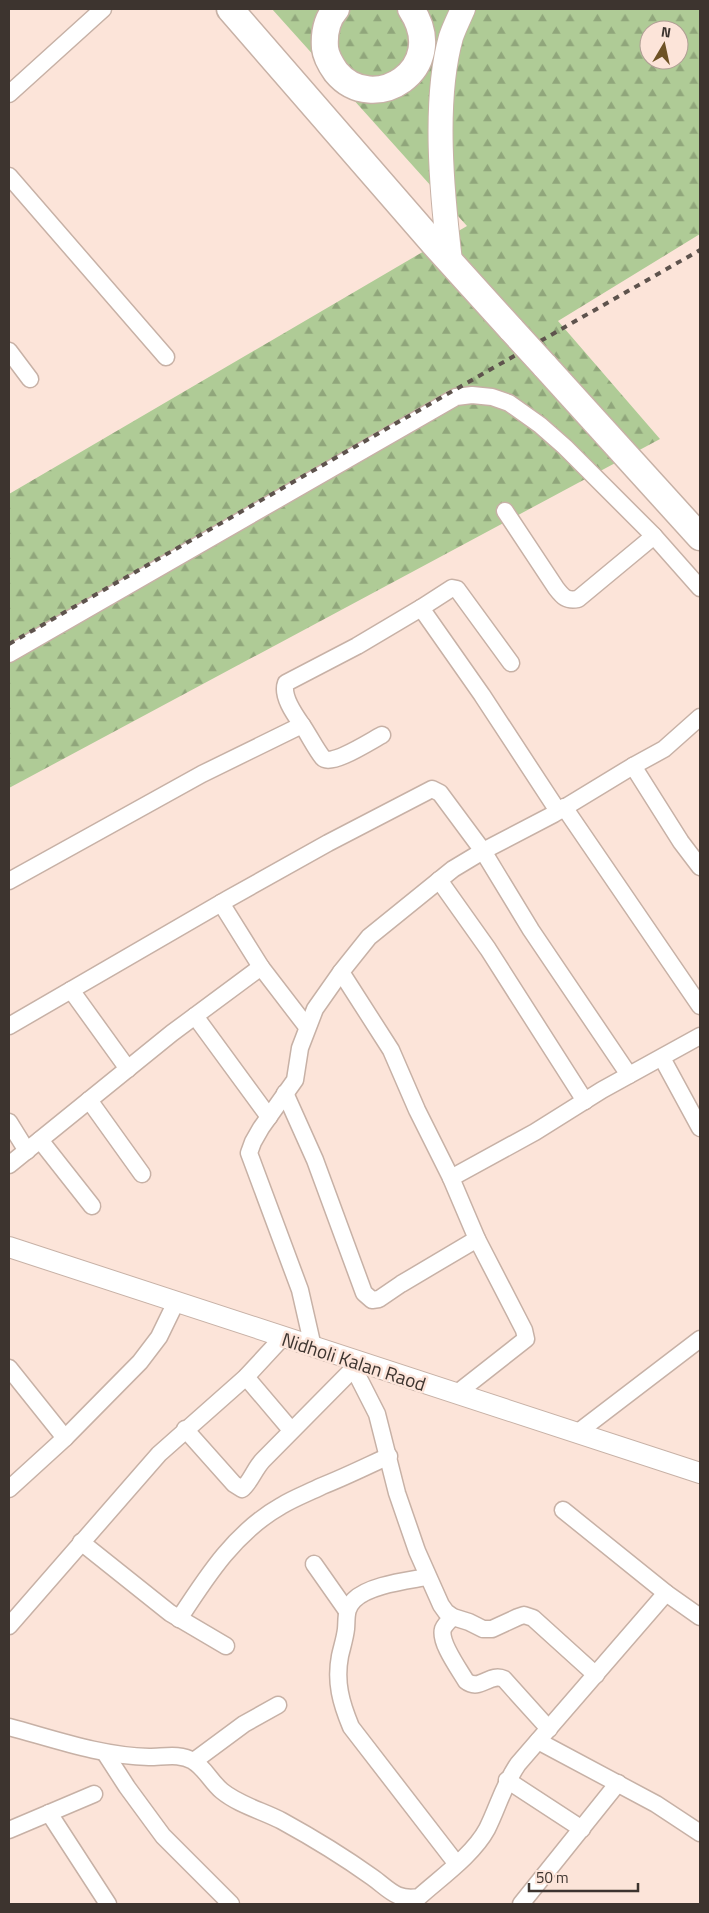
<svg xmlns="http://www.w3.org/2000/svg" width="709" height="1913" viewBox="0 0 709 1913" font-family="'Titillium Web',sans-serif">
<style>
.forest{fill:url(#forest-firs);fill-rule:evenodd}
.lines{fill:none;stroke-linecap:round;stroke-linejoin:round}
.minor-casing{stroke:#c7b1a6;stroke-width:19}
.tertiary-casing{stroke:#c7b1a6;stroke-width:22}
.secondary-casing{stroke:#c7b1a6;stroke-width:26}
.primary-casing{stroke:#c7b1a6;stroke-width:29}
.minor{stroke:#fff;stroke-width:16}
.tertiary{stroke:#fff;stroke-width:20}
.secondary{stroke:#fff;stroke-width:24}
.primary{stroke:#fff;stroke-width:26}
.rail{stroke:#5e534d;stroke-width:4;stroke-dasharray:6 6;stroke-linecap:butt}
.primary-bridge-casing{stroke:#c7b1a6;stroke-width:29;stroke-linecap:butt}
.primary-bridge{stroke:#fff;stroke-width:26}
.labels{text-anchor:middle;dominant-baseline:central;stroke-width:5;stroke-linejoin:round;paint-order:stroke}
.street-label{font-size:19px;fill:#3d342f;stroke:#fce4d9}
</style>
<defs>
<pattern id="forest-firs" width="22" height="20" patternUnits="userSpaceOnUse" patternTransform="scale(1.25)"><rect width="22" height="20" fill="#afcb96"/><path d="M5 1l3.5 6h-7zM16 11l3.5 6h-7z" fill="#90a67b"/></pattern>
</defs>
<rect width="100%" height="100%" fill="#fce4d9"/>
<!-- forest -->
<path class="forest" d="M 272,9 L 700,9 L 700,234 L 558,321 L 660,439 L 9,788 L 9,494 L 467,226 ZM 649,30 L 679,30 L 679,60 L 649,60 Z"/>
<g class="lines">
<defs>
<g id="minor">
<polyline points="9,94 103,9"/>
<polyline points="9,176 166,357"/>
<polyline points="9,351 30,379"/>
<path d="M 505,511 L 556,588 C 563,597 566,601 578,599 L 654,536"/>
<polyline points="421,608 452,588 457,589 511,663"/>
<polyline points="9,654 456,397 472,395 492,397 509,403 540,425 565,447 654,536 700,588"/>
<path d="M 302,725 C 309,735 315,748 323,758 C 331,767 372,740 382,735"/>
<polyline points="633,766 681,842 700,867"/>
<polyline points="564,807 700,1006"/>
<polyline points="439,880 488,949 585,1101"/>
<path d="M 9,881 L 202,774 L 302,725 C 295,715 281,696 286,683 L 357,646 L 421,608 L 482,695 L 558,811"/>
<polyline points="221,903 261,967"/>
<polyline points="71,990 128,1069"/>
<polyline points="195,1016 269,1117"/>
<polyline points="9,1026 228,899 328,843 432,789 440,793 483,851 531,930 629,1075"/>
<polyline points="662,1058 700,1128"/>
<polyline points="285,1093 315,1160 364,1293 372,1300 379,1299 401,1284 477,1239"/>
<polyline points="89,1100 142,1174"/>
<polyline points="9,1122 27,1151"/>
<polyline points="40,1140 92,1206"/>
<polyline points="9,1165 172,1033 261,967 307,1027"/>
<polyline points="451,1178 417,1110 391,1050 341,972 369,937 453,869 483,851 554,814 633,766 664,749 700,717"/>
<polyline points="313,1347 300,1290 249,1153 253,1142 261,1128 295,1080 300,1048 315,1009 341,972"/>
<polyline points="349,1359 377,1414 397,1493 417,1551 441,1605 446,1612 453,1617 469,1622 483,1629 492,1629 518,1617 524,1615 533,1618 596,1675"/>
<polyline points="9,1368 65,1438"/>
<polyline points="246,1377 291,1430"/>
<polyline points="456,1394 526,1339 524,1330 477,1239 451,1178 535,1132 602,1090 700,1036"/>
<path d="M 185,1429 L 234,1484 L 242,1489 C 250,1483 255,1468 263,1460 L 354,1368"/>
<polyline points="577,1433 700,1339"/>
<polyline points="9,1489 65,1438 140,1362 159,1337 176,1302"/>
<polyline points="563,1510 666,1593 700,1617"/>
<polyline points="81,1542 170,1613 226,1646"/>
<polyline points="314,1564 347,1611"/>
<path d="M 427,1577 C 406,1581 369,1585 354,1600 C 345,1609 347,1618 346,1629 C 345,1638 342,1647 340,1656 C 335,1682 341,1703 351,1727 L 456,1863"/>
<path d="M 453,1617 C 449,1621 445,1624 443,1629 C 439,1642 459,1669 466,1681 C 480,1692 490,1672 504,1679 L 549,1729"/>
<path d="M 179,1619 C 207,1576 235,1532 281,1506 C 294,1498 308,1493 322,1486 C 345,1477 367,1466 389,1456"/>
<polyline points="9,1626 159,1454 246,1377 283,1337"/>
<path d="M 9,1727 C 54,1739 101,1756 149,1757 C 164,1757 180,1753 193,1761 C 205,1768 211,1782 222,1791 C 239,1805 263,1811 282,1821 C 313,1838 344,1857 372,1877 C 389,1889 396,1901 419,1897 C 440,1878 473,1855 487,1829 C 498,1807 503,1786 518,1764 L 666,1593"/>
<polyline points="538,1741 656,1804 700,1833"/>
<polyline points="105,1753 127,1787 163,1836 231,1904"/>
<polyline points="194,1761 244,1724 278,1705"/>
<polyline points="507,1780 582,1829"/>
<polyline points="49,1813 108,1904"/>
<polyline points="9,1830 94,1794"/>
<polyline points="521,1904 618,1783"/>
</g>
<polyline id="tertiary" points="9,1247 700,1473"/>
<path id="secondary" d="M 450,261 C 442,194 433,101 451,37 C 454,28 459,18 463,9"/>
<g id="primary">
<polyline points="230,9 435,245 512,330"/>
<path d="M 336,9 C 326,20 324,34 325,48 C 326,57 331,65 336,72 C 373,117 451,69 411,9"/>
<polyline points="544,365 700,537"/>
</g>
</defs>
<!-- minor casing -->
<use href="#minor" class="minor-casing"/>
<!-- tertiary casing -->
<use href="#tertiary" class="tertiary-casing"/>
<!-- secondary casing -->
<use href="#secondary" class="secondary-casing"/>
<!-- primary casing -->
<use href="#primary" class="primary-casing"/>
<!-- minor -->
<use href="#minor" class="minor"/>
<!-- tertiary -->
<use href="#tertiary" class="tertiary"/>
<!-- secondary -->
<use href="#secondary" class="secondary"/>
<!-- primary -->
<use href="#primary" class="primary"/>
<!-- rail -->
<polyline class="rail" points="9,644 700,250"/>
<defs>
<polyline id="primary-bridge" points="512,330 544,365"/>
</defs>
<!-- primary-bridge casing -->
<use href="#primary-bridge" class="primary-bridge-casing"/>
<!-- primary-bridge -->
<use href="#primary-bridge" class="primary-bridge"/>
</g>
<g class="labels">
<!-- street labels -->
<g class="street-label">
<text transform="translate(354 1361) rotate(18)">Nidholi Kalan Raod</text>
</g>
</g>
<!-- border -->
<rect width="709" height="1913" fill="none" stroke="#3d342f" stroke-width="20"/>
<!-- north arrow -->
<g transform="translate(664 45) rotate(9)"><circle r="24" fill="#fce4d9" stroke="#b09e95"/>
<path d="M0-4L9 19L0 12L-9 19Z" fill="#6e5225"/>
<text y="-8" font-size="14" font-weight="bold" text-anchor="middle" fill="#3d342f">N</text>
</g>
<!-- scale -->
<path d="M529 1883v8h109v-8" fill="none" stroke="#3d342f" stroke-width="2.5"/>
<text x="536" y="1883" font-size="15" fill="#3d342f" stroke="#fce4d9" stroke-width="4" paint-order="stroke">50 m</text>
</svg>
